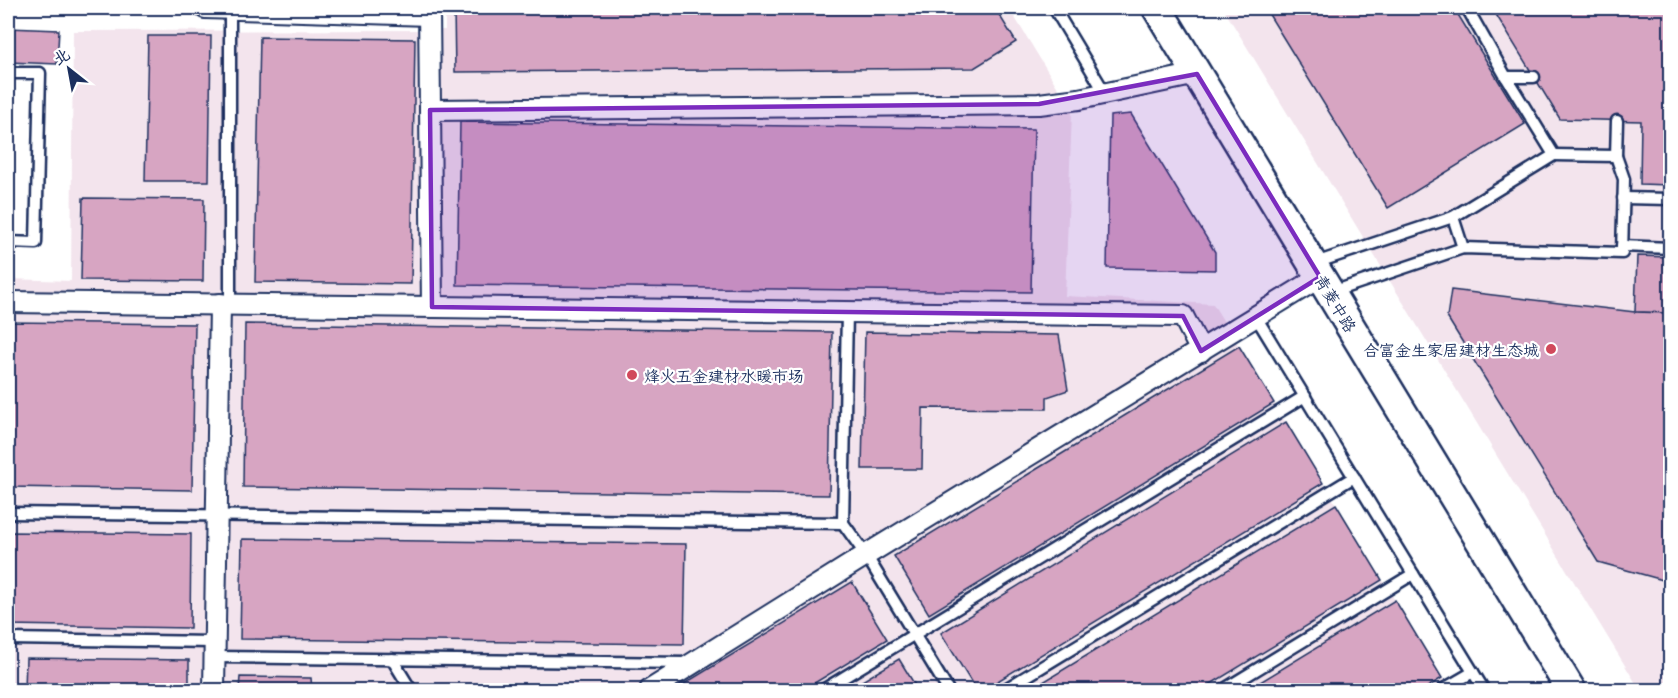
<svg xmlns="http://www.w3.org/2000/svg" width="1678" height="698" viewBox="0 0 1678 698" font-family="Mali,'LXGW WenKai TC',sans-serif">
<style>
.built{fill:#f3e4ed}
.building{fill:#d7a5c2;stroke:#1b2f5e;stroke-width:1.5}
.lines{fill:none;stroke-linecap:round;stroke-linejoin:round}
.lane-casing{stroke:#1b2f5e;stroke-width:15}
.street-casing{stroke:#1b2f5e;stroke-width:24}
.secondary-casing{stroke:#1b2f5e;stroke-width:33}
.lane{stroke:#fff;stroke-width:10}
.street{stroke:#fff;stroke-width:20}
.secondary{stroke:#fff;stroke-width:28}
.marked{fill:#7b2cbf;fill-opacity:0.2;stroke:#7b2cbf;stroke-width:4.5;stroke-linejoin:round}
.poi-dot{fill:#d1495b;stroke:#fff;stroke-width:2}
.labels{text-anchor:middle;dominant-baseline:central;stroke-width:4.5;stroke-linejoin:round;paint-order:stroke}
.street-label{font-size:16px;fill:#1b2f5e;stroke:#fff}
.poi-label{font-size:16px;fill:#1b2f5e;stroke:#fff;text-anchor:end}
</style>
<rect width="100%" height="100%" fill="#fff"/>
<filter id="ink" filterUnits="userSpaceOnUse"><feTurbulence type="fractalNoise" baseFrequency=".0167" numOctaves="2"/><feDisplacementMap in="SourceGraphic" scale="12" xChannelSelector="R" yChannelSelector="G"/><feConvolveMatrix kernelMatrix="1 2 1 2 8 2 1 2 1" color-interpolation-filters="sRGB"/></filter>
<g filter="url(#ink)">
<!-- built -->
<g class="built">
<polygon points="445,8 1009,8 1072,111 1065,296 1213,304 1450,690 8,690 8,279 71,281 73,31 445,30"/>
<polygon points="1223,8 1670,8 1670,690 1640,690"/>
</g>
<!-- building -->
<g class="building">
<polygon points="454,8 995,8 1016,42 974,68 455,72"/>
<polygon points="1265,8 1454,8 1525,124 1388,208"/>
<polygon points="1492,8 1670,8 1670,185 1640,184 1641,121 1560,119"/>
<polygon points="8,28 59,30 57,64 8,62"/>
<polygon points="148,36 211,36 209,181 145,181"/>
<polygon points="260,37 415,39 411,284 255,282"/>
<polygon points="1131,114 1215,252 1215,270 1107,268 1110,116"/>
<polygon points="460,122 1034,129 1031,292 457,285"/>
<polygon points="83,198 204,199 203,281 81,280"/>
<polygon points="1637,256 1670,257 1670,313 1635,312"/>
<polygon points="1451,290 1635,312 1670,313 1670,582 1598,562 1447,317"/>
<polygon points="8,322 195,324 192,490 8,487"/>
<polygon points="245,324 832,332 829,495 243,487"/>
<polygon points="865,332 1059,335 1068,390 1047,397 1047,409 923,408 922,469 862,469"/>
<polygon points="1239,346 1274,403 929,614 894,556"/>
<polygon points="1286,422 1323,483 983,690 976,690 941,633"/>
<polygon points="1336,504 1382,580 1201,690 1030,690"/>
<polygon points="8,532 191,534 190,628 8,625"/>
<polygon points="242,539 686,544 684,644 240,639"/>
<polygon points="852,582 887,639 803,690 674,690"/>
<polygon points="1395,600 1442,678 1423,690 1247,690"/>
<polygon points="26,658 189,660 189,690 25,690"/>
<polygon points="899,659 918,690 847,690"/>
<polygon points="240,677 311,678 312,690 239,690"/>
</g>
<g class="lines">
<defs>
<g id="lane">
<polyline points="1054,8 1105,93"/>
<polyline points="8,73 40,73 36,243 8,242"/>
<polyline points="1506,77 1534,77"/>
<polyline points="1554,155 1616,156 1617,121"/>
<polyline points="1623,198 1670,199"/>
<polyline points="1453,217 1463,248"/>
<polyline points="1622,246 1670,248"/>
<polyline points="1315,263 1453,217 1554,155 1506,77 1467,8"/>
<polyline points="1332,292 1463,248 1622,253 1624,179 1616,156"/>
<polyline points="230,305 230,8"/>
<polyline points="847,312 843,523 866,555 948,690"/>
<polyline points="1256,317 1484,690"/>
<polyline points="8,513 843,523"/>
<polyline points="8,639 214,642"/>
<polyline points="214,657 688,663"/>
<polyline points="392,659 411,690"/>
<polyline points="823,690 1305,396"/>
<polyline points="1004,690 1354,477"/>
<polyline points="1223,690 1413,574"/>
<polyline points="1442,690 1473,672"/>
</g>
<g id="street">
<polyline points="205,8 429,15"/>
<polyline points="429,8 432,307"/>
<polyline points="430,110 1039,104 1079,99 1197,74"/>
<polyline points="8,302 1183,316 1201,351"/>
<polyline points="214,690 220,304"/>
<polyline points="650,690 866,555 1320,277"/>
</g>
<polyline id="secondary" points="1157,8 1571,690"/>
</defs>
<!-- lane casing -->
<use href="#lane" class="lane-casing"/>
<!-- street casing -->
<use href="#street" class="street-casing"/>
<!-- secondary casing -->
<use href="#secondary" class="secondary-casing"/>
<!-- lane -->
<use href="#lane" class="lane"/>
<!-- street -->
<use href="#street" class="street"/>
<!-- secondary -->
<use href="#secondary" class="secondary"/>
</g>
</g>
<!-- marked area -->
<path class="marked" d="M 1197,74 L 1320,277 L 1201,351 L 1183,316 L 432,307 L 430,110 L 1039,104 Z"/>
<!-- markers -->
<g class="poi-dot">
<circle cx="1551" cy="349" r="6"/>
<circle cx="632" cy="375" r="6"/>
</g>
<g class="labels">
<!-- street labels -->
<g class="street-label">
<text transform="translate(1336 303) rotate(59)">青菱中路</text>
</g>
<!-- poi labels -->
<g class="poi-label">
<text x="1539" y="349">合富金生家居建材生态城</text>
<text x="644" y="375" text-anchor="start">烽火五金建材水暖市场</text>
</g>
</g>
<!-- margin -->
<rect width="1678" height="698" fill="none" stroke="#fff" stroke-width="30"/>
<rect x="15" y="15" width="1648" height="668" fill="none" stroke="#1b2f5e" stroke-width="2" filter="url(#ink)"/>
<!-- north arrow -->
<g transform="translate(69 69) rotate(329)" stroke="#ffffff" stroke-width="4.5" paint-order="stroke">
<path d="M0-4.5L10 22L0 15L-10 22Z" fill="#1b2f5e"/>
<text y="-9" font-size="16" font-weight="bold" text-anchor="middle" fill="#1b2f5e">北</text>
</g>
</svg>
